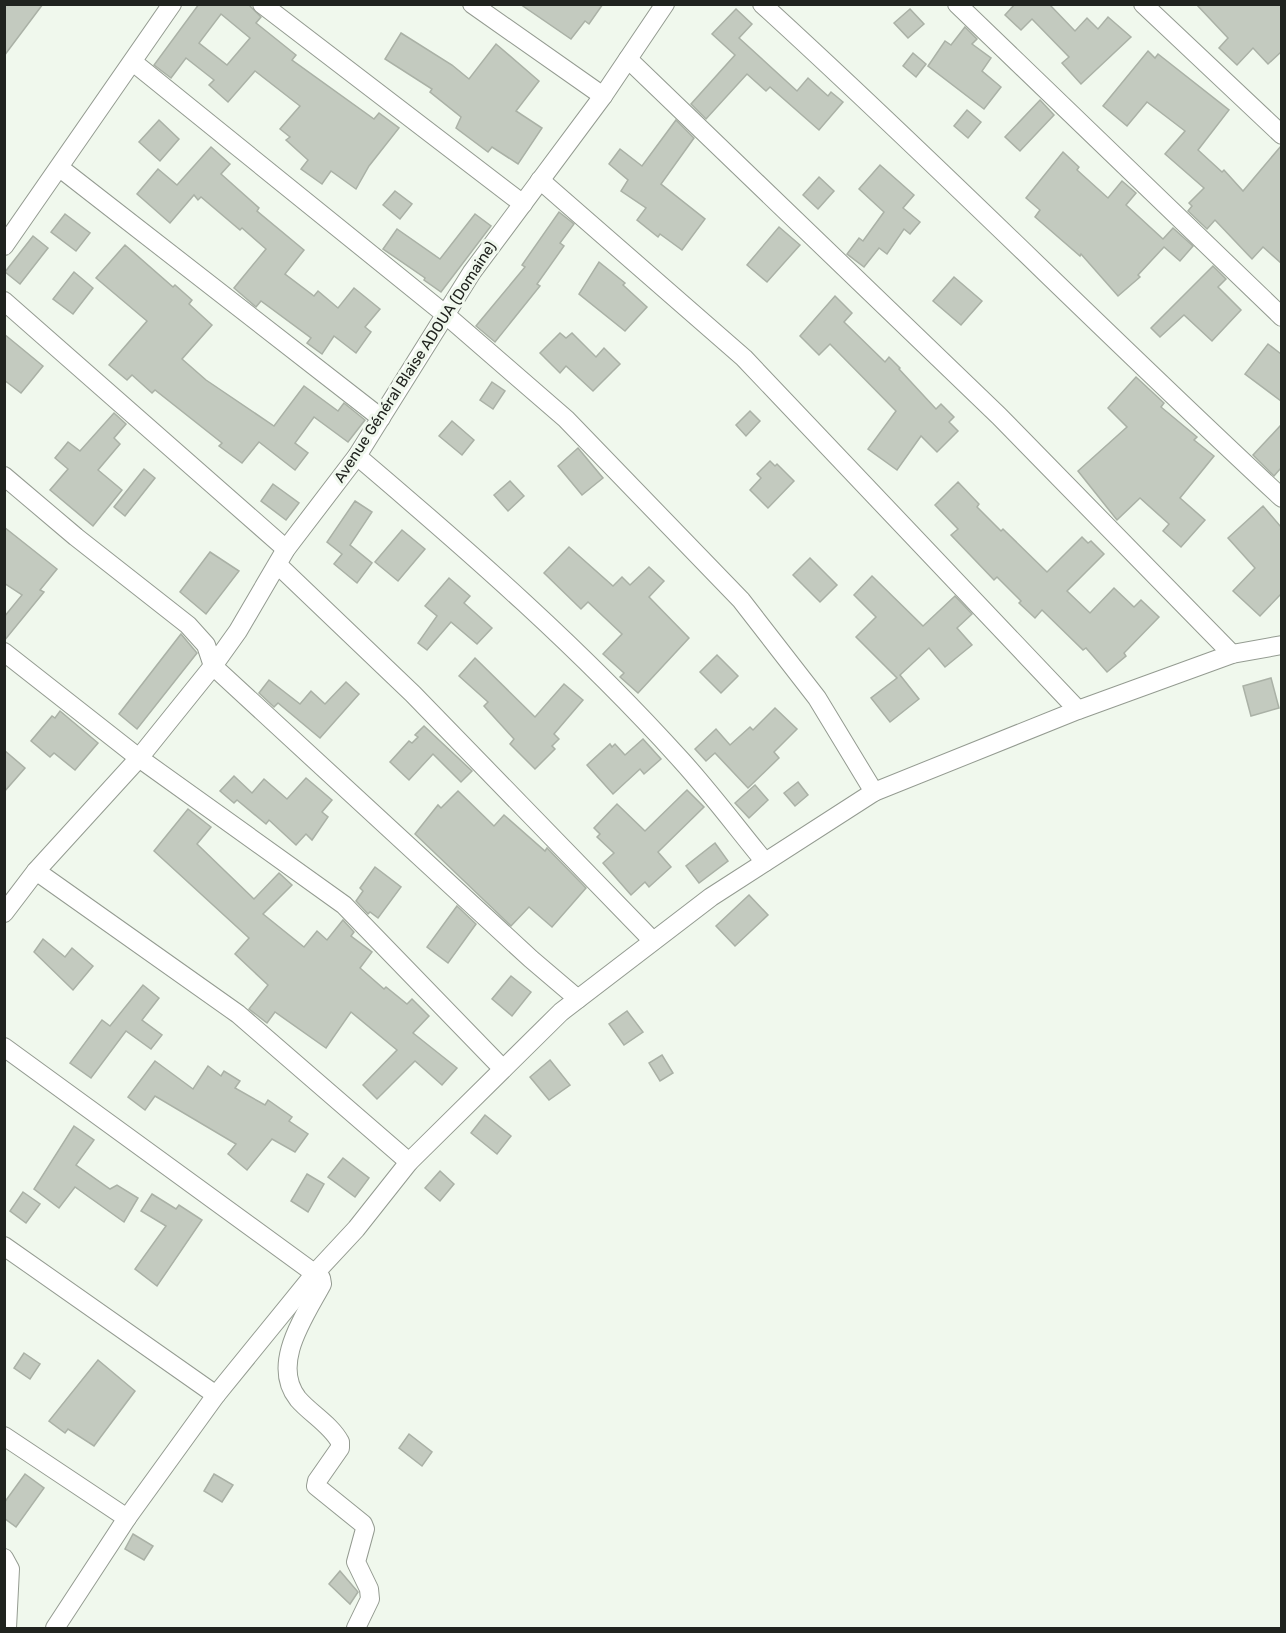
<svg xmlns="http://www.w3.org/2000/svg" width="1286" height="1633" viewBox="0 0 1286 1633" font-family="Rubik,sans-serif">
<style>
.building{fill:#c3cabf;stroke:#aab1a6;stroke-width:1.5;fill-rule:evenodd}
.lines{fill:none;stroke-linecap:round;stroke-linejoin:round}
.street-casing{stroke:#949b91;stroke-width:20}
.street{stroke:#fff;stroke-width:18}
.labels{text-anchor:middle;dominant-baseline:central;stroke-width:6;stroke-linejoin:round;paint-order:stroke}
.street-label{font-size:15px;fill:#20231f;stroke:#f0f8ed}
</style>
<rect width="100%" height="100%" fill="#f0f8ed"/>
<!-- building -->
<g class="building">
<polygon points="4,4 43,4 4,56"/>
<path d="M 199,4 L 248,4 L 261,17 L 256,23 L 296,55 L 292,60 L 374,119 L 379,113 L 399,128 L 369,166 L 356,189 L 331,171 L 322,184 L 301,169 L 308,160 L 286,140 L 290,137 L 280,129 L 300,106 L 255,71 L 228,102 L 209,85 L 214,80 L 186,58 L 171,78 L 154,65 ZM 221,14 L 250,38 L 227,65 L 199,43 Z"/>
<polygon points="520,4 603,4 589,24 585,21 571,39"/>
<polygon points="1015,4 1049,4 1075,31 1087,18 1098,29 1108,17 1131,37 1081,84 1062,63 1069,57 1032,19 1021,30 1005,15"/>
<polygon points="1196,4 1281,4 1281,52 1268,64 1253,48 1237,65 1219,48 1228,38"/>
<polygon points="736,9 752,24 739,38 797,91 808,78 828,96 831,92 843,102 819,130 770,87 766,91 747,74 706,119 691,104 735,55 712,34"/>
<polygon points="910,9 924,24 908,38 894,23"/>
<polygon points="965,27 977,39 972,44 991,58 982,71 1001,87 984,109 928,66 945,41 951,45"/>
<polygon points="401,33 452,65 469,79 496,44 539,81 516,111 542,128 518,164 492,147 488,152 456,128 461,117 430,92 432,89 385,59"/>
<polygon points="1148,51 1155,58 1158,54 1229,110 1198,150 1222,172 1224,170 1243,191 1281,146 1281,263 1263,247 1252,259 1215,220 1207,229 1188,211 1192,206 1189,203 1204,188 1165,154 1185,131 1147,102 1127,126 1103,106"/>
<polygon points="913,53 926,64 916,77 903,66"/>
<polygon points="1040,100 1054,115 1020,151 1005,137"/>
<polygon points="967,110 981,122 968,138 954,126"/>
<polygon points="159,120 179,139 160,161 139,142"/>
<polygon points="676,120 694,138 661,184 705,219 682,250 660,234 658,237 637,220 646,208 621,191 628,180 609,164 620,149 642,166"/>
<polygon points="211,147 230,164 221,174 259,208 257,211 304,250 285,274 314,296 318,291 338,308 354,288 380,309 365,327 371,332 356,353 334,336 322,354 307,343 311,338 261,301 256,307 234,288 266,249 242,228 240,230 201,197 198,200 194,195 170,223 137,194 158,169 177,185"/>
<polygon points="1063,152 1079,167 1077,170 1108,198 1122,181 1136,193 1126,205 1163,239 1173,228 1193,246 1180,261 1164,247 1138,275 1140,277 1118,296 1081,254 1080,256 1035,217 1040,210 1026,198"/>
<polygon points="880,165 914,195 903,208 920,222 910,234 904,229 887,254 879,248 864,267 847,254 859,238 863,241 884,212 859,189"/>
<polygon points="819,177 834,191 818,209 803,195"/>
<polygon points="395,191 412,204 400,219 383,205"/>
<polygon points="559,212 574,224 560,243 564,246 537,284 540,286 495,342 476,326 525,267 522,265"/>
<polygon points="65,214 90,233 76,251 51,232"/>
<polygon points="475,214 491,226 441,292 424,280 425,278 383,249 397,229 440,259"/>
<polygon points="779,227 800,245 767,282 747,265"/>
<polygon points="33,236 48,248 20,284 5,272"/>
<polygon points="125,245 173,287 175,285 192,300 189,304 212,325 182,359 206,380 274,426 304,386 338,411 344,403 365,420 348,442 314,417 295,443 308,453 295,470 259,442 242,463 219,446 222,443 155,390 152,393 132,375 127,380 109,365 147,321 96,278"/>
<polygon points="599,262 625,283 623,285 647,307 625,331 579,294"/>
<polygon points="1213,266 1226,279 1218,287 1241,310 1212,341 1184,315 1160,337 1151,328"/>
<polygon points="74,272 93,288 73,314 53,299"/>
<polygon points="954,277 982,301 961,325 933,301"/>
<polygon points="835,296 852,313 844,322 885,362 889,357 900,368 899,369 936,409 941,404 954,417 949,422 958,431 937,452 921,436 897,470 868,449 896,411 830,344 819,355 800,336"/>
<polygon points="560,333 566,338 572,333 596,357 604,348 620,364 593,391 566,366 560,373 540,353"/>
<polygon points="4,334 43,366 21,393 4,380"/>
<polygon points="1268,344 1281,354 1281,401 1245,374"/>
<polygon points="1136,377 1164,403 1161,407 1197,437 1194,440 1214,456 1180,498 1205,520 1181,547 1163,531 1169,524 1140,498 1117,520 1078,471 1127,427 1108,408"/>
<polygon points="492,382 505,391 493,409 480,400"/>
<polygon points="750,411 760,421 746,436 736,425"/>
<polygon points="114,413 126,424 114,438 120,444 98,470 122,490 93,526 50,490 68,469 55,458 68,442 80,451"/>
<polygon points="452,421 474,440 462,455 439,436"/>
<polygon points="1281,425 1281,468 1274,476 1253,455"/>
<polygon points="578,448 603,478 582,495 558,466"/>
<polygon points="770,461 775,466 777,464 794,481 768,508 750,490 761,478 757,474"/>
<polygon points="144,469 155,478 125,516 114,507"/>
<polygon points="510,481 524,496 508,511 494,495"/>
<polygon points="958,482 979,504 977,507 1001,531 1003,529 1047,572 1082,537 1088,543 1091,541 1104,554 1067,591 1090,613 1114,588 1134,607 1141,600 1159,617 1124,653 1126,656 1107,672 1086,648 1083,650 1042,610 1035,618 1019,603 1021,601 997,577 994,580 951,535 958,529 935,505"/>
<polygon points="273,484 299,503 286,520 261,501"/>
<polygon points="355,501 372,512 350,545 372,563 357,583 334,564 342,554 327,542"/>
<polygon points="1263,506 1281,527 1281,594 1260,616 1233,591 1255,568 1228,538"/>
<polygon points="4,527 57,569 40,590 44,592 4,641 4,617 22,595 4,583"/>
<polygon points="402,530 425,549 398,581 375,562"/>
<polygon points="569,547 613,586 622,577 630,585 649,567 664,581 649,597 689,638 638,693 620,677 624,673 603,654 622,634 588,602 581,609 544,573"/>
<polygon points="210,552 239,571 206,614 180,592"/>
<polygon points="810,558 837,585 820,602 793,575"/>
<polygon points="872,576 923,626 955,596 972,614 957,628 972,645 945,667 929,648 900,675 919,699 890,722 871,698 897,678 856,637 876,617 854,595"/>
<polygon points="449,578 470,596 464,603 492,628 477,644 451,622 427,650 418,643 437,616 425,606"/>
<polygon points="181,634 197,653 137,729 119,714"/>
<polygon points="717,655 738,676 721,693 700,672"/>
<polygon points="475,658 535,717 564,684 583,700 554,734 559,739 552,746 555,749 535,769 510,744 514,739 484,706 488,702 459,676"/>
<polygon points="1271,678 1279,708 1251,716 1243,686"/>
<polygon points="269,680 300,704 311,691 325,704 346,682 359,694 320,738 278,703 274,707 259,693"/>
<polygon points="775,708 797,729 774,752 779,758 748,788 715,753 706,761 695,749 716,729 730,745 750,727 753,730"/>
<polygon points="60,711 98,743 75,770 54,753 50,757 31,741 52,716 55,718"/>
<polygon points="424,726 472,771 461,782 433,754 409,780 390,762 409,741 412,743 418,737 415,735"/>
<polygon points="643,739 661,759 644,774 640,769 613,794 587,765 610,744 612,747 615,744 625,755"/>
<polygon points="4,750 25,768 4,792"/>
<polygon points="234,776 252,793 264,779 287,799 306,778 332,800 322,812 328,817 312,840 306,834 296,845 269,820 266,824 237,800 234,803 220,791"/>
<polygon points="798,782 808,795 795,806 784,793"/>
<polygon points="755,785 768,800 749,818 735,803"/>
<polygon points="687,790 704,807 658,852 671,867 649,887 645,882 631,895 603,863 614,853 597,837 600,834 594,828 617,804 645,831"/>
<polygon points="458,791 494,826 504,815 545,851 547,848 586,888 552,927 529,907 511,926 415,834 438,805 441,808"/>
<polygon points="188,809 211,827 197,844 254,899 279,873 292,885 263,914 304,947 317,931 327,940 343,920 354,932 351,936 372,952 360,968 384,989 386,987 407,1004 412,999 429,1016 413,1033 457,1068 442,1085 415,1061 377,1099 363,1085 397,1050 351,1012 326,1048 275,1012 267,1023 249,1009 268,985 235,954 249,938 154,851"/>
<polygon points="715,843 728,861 699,883 686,866"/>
<polygon points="375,867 401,887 378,918 370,912 368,914 356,901 363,891 360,888"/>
<polygon points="749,895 768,915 735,946 716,926"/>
<polygon points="457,906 476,924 448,963 427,947"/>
<polygon points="43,939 65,957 72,948 93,966 73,990 34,952"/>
<polygon points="511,976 531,992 512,1016 492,999"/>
<polygon points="143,985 159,998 142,1020 162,1035 151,1049 126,1031 91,1078 70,1063 102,1020 110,1026"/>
<polygon points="627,1011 643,1032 624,1045 609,1024"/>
<polygon points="662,1055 673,1073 660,1081 649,1063"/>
<polygon points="550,1060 570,1085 549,1100 530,1077"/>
<polygon points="155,1061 193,1089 208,1066 221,1076 224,1071 240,1081 235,1088 265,1105 268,1100 292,1117 289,1121 308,1134 295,1152 272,1139 247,1170 228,1154 236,1144 155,1096 145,1110 128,1097"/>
<polygon points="485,1115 511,1136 497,1154 471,1133"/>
<polygon points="74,1126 94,1140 76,1165 110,1189 117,1185 138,1198 124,1222 75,1187 59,1208 34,1189"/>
<polygon points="343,1158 369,1178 355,1197 328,1177"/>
<polygon points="440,1171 454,1184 440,1201 425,1188"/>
<polygon points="307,1174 324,1184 308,1212 291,1201"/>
<polygon points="23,1192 40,1204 26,1223 10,1211"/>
<polygon points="152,1194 176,1209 179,1205 202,1220 157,1286 135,1269 166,1226 141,1211"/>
<polygon points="24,1353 40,1364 30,1379 14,1368"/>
<polygon points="98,1360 135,1391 94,1446 68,1429 65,1433 49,1421"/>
<polygon points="409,1434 432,1452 422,1466 399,1448"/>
<polygon points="25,1474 44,1488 16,1527 4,1518 4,1503"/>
<polygon points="214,1474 233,1485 222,1502 204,1491"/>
<polygon points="133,1534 153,1546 144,1560 125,1549"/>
<polygon points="340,1571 358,1592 350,1604 329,1584"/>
</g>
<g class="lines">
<defs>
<g id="street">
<polyline points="262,4 523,204"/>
<polyline points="472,4 603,96"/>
<path d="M 762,4 C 939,165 1106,335 1282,498"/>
<polyline points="957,4 1282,317"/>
<polyline points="1143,4 1282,135"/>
<polyline points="628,59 999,416 1232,654"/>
<polyline points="133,62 446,315 566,419 741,600 817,698 874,792"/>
<polyline points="60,168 381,418"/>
<polyline points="540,180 744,358 1078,710"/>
<polyline points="4,246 172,4"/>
<polyline points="4,301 286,549"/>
<path d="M 357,456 C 470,552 582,650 681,760 C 711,793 737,828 765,862"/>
<polyline points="4,476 76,537 188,625 206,645 213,666 531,959 578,999"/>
<polyline points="278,565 413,694 653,941"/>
<polyline points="4,652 139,758 344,905 503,1069"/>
<polyline points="36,871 238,1014 409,1162"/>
<polyline points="4,913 36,871 139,758 213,666 238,631 286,549 357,456 472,272 603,96 665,4"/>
<path d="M 4,1047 L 321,1278 L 322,1284 C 305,1316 270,1364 298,1399 C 311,1414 331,1425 340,1442 L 340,1448 L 317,1481 L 316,1486 L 363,1524 L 365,1529 L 356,1562 L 369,1589 L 370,1599 L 356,1628"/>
<polyline points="4,1246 216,1395"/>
<polyline points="4,1436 127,1518"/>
<polyline points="4,1558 10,1569 7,1628"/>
<polyline points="55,1628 127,1518 216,1395 316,1272 356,1229 409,1162 561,1012 711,897 874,792 1078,710 1232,654 1282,645"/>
</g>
</defs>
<!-- street casing -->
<use href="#street" class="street-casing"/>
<!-- street -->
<use href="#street" class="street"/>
</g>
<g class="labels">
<!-- street labels -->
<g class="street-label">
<text transform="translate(415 362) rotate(-57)">Avenue Général Blaise ADOUA (Domaine)</text>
</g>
</g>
<!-- border -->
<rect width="1286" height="1633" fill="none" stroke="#20231f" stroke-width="12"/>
</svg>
